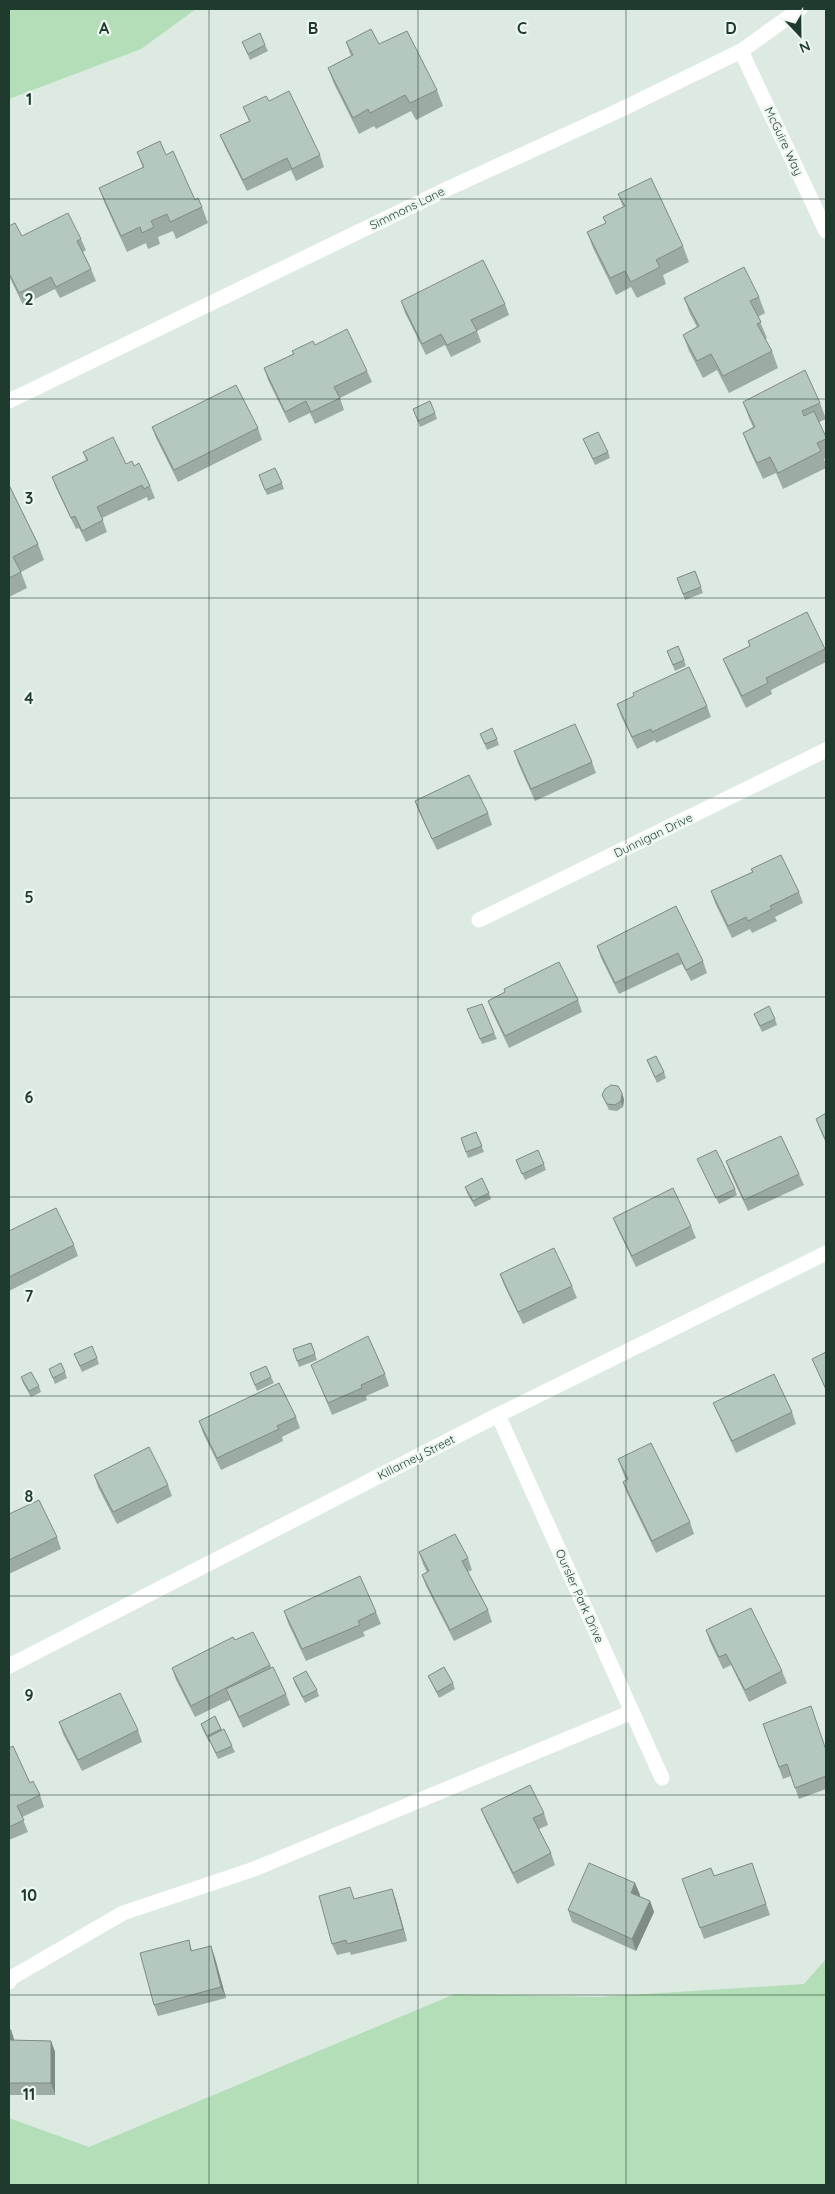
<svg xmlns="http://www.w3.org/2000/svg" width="835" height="2194" viewBox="0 0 835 2194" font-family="Quicksand,sans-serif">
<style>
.green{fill:#b3deb8}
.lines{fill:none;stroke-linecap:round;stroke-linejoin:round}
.service{stroke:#fff;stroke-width:15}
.minor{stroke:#fff;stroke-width:15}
.wall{fill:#9caca3}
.shaded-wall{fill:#7f8c84}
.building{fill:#b5c8bd;stroke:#7f8c84}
.grid{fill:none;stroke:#1e3b2e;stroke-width:1;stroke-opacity:0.55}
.labels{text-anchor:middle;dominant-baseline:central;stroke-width:4.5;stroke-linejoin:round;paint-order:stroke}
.street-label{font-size:12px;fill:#1e3b2e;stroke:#edf7f0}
.grid-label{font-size:16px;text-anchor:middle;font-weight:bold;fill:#1e3b2e;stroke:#edf7f0;stroke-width:4.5;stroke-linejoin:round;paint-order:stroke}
</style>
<rect width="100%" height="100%" fill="#ddeae2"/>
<!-- green -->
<g class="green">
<polygon points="9,9 196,9 141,49 9,99"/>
<polygon points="826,1959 826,2185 9,2185 9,2118 89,2147 455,1994 597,1997 804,1984"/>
</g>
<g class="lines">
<!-- service -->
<polyline class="service" points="9,1982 11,1978 123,1913 254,1869 632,1712"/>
<!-- minor -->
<g class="minor">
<polyline points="741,51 826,231"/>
<polyline points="9,401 447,189 620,110 741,51 800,9"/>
<polyline points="479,920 826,750"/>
<polyline points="498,1415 662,1778"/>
<polyline points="9,1666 498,1415 826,1253"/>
</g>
</g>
<!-- wall -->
<g class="wall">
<polygon points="242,42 265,45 268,51 250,60"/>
<polygon points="346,42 379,44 437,90 443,106 416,120 411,111 376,129 374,126 359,134 334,84 328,68 351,56"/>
<polygon points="269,101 320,155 324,167 296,181 291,170 247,191 225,147 220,135 249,121 243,107"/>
<polygon points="137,152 166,155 195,200 202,207 208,223 176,239 173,231 158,237 160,244 148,249 146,243 127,252 105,204 99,188 143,168"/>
<polygon points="618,194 683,246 689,262 663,275 666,284 637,298 631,287 616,295 593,248 587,232 606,224 603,217 623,207"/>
<polygon points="9,226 22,236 81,239 86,250 83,252 91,269 96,281 60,298 55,289 23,305 9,276"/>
<polygon points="759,297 765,313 758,317 767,338 765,339 772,351 778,368 729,393 717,370 703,378 689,351 683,335 697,327 690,314 684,298"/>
<polygon points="401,301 505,304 509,315 477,331 481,342 451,357 445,345 426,355 405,313"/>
<polygon points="315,345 367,371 372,382 340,398 344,410 315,424 310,413 289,423 268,380 264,368 293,354 292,351"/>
<polygon points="743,402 820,403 826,419 819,422 826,437 826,458 824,459 826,464 826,468 783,489 776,473 763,479 749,449 743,433 753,427 749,418"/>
<polygon points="413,409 435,413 437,419 420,427"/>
<polygon points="152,427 258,428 262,440 178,482 156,438"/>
<polygon points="583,439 608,452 610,458 595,465"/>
<polygon points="83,452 126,464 150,486 155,498 148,501 147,497 102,518 107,532 86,542 79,528 76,529 56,488 52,477 86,460"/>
<polygon points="259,475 282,483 284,489 267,495"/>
<polygon points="9,485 38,544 44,560 21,572 27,588 9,597"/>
<polygon points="695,571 703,593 685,600 677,578"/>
<polygon points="748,641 825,649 826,652 826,662 771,690 772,694 746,708 728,671 723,659 750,646"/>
<polygon points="667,651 684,660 686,666 675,671"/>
<polygon points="617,704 707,706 711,717 656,743 655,740 637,749 621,716"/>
<polygon points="480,734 497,739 499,745 487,750"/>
<polygon points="514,751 592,762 596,773 535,801 518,763"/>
<polygon points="415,801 488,813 492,825 437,850 419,812"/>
<polygon points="751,869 799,892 803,903 775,917 777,921 752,933 750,929 732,938 715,903 711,891 752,872"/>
<polygon points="676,906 703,961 707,973 691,981 682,964 619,994 601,958 597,946"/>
<polygon points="504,989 578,1000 582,1012 509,1048 492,1012 488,1001 505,992"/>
<polygon points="467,1009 494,1033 497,1039 482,1044"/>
<polygon points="754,1014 775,1019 777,1025 762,1032"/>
<polygon points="647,1060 664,1072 666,1078 657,1083"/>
<polygon points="602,1095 624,1099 623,1107 617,1111 609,1110"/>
<polygon points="826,1113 826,1143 820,1130 816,1119"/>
<polygon points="476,1132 484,1152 468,1158 461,1138"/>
<polygon points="697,1159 735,1189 737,1195 719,1204"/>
<polygon points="516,1160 544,1164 546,1170 525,1180"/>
<polygon points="726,1161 799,1174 804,1185 748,1211 730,1173"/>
<polygon points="465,1187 489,1193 491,1199 475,1207 467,1193"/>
<polygon points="613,1218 691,1226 696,1238 636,1267 618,1230"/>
<polygon points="9,1231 74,1245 78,1256 9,1291"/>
<polygon points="500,1274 572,1286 577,1298 523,1324 504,1285"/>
<polygon points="311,1343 317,1360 299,1367 293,1349"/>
<polygon points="826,1352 826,1391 817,1370 812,1359"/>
<polygon points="74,1354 97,1358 99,1364 82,1372"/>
<polygon points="311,1365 385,1374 389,1386 366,1396 367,1400 332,1415 316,1376"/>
<polygon points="49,1369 65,1372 67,1378 55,1384"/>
<polygon points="250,1373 271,1377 274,1383 257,1391"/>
<polygon points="21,1377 39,1386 41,1392 31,1397 23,1383"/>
<polygon points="713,1403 792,1412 796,1424 736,1453 718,1414"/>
<polygon points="296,1417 300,1428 282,1437 283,1441 221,1470 203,1433 199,1421"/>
<polygon points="618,1459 690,1522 694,1534 656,1553 627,1493 623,1482 626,1480 622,1470"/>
<polygon points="94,1475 168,1485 172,1496 117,1524 98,1487"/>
<polygon points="9,1514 57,1537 61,1549 9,1574"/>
<polygon points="419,1552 468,1558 472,1570 468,1572 488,1610 492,1622 454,1641 426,1586 422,1575 427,1572 423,1564"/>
<polygon points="284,1611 376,1612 381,1624 363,1632 365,1636 306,1661 288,1623"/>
<polygon points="706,1630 782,1671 787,1683 749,1702 731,1665 723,1669 710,1642"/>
<polygon points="235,1640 270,1665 286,1694 290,1705 243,1728 230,1700 195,1717 176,1680 172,1668"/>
<polygon points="428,1676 453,1683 455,1689 439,1698"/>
<polygon points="293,1678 317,1690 319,1696 305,1703 295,1684"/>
<polygon points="215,1716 222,1730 232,1746 235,1752 218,1759 210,1742 209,1742 203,1730 201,1724"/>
<polygon points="59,1722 138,1730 142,1742 82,1771 63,1734"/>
<polygon points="763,1724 826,1750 826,1789 799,1799 791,1776 783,1779"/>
<polygon points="9,1748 30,1783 40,1795 44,1807 22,1817 28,1832 9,1840"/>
<polygon points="481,1809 544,1813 548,1825 539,1829 551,1853 555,1865 517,1884 486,1821"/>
<polygon points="752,1863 770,1915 704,1939 682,1879 714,1876"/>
<polygon points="635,1883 640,1895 639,1896 650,1901 654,1912 636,1951 572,1922 568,1910"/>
<polygon points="392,1889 396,1901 407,1941 351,1955 350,1952 337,1955 332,1944"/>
<polygon points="189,1940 192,1951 211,1946 215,1958 226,1998 158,2016 154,2005"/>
<polygon points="9,2030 11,2030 14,2040 51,2041 55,2052 55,2095 9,2095"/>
</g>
<!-- shaded-wall -->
<g class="shaded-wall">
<polygon points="622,1093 624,1099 623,1107 621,1101"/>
<polygon points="635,1883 640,1895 635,1904 631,1893"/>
<polygon points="392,1889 396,1901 407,1941 403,1929"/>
<polygon points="650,1901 654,1912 636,1951 632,1939"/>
<polygon points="211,1946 215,1958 226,1998 221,1987"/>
<polygon points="11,2030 15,2042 10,2040"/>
<polygon points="51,2041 55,2052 55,2095 51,2083"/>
</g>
<!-- building -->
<g class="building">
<polygon points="371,29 379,44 407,31 437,90 410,103 405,95 370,113 368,109 353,118 328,68 353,55 346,42"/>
<polygon points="260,33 265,45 248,54 242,42"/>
<polygon points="289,91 320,155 292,169 287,158 243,180 220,135 250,121 243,107 266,96 269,101"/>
<polygon points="160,141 166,155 173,151 195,200 198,198 202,207 170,222 167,214 151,221 154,227 142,233 140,227 121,236 99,188 144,167 137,152"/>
<polygon points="651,178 683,246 656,260 660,267 631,282 625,271 610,278 587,232 606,223 603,217 625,206 618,194"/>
<polygon points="68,213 81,239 77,241 91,269 56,287 51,277 19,293 9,273 9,226 15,223 22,236"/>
<polygon points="483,260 505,304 471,320 477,331 447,345 441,334 422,344 401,301"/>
<polygon points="744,267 759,297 750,301 761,322 757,324 772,351 723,376 711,354 697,361 683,335 699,326 684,298"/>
<polygon points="347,329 367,371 334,387 340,398 311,412 306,401 285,412 264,368 294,354 292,351 313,341 315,345"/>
<polygon points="805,370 820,403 802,411 804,416 814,411 826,437 826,439 817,443 821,451 778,473 770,457 757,463 743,433 755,427 743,402"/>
<polygon points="236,385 258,428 174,470 152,427"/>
<polygon points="430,401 435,413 418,421 413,409"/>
<polygon points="598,432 608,452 593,459 583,439"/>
<polygon points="113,437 126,464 132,461 134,466 139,463 150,486 144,489 142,485 97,507 103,520 82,531 75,516 71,518 52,477 88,460 83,452"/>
<polygon points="275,468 282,483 265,490 259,475"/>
<polygon points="9,485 38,544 13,557 21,572 9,578"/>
<polygon points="695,571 701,587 683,594 677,578"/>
<polygon points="807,612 825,649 766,678 768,683 742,696 723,659 750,646 748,641"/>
<polygon points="678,646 684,660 673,665 667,651"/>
<polygon points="689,667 707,706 652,732 651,729 632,737 617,704 634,696 633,693"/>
<polygon points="575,724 592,762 531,789 514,751"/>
<polygon points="492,728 497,739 485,744 480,734"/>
<polygon points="469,775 488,813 432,839 415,801"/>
<polygon points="781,855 799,892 770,906 772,909 748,921 746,917 728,926 711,891 753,872 751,869"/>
<polygon points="676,906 703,961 686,970 678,953 615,983 597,946"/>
<polygon points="559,962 578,1000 505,1036 488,1001 505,992 504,989"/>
<polygon points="482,1004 494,1033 480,1039 467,1009"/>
<polygon points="769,1006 775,1019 760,1026 754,1014"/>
<polygon points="656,1056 664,1072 655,1077 647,1060"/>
<polygon points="611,1085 618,1086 622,1093 621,1101 615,1105 607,1104 602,1095 605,1089"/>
<polygon points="826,1113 826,1141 816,1119"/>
<polygon points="476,1132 482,1146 466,1152 461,1138"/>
<polygon points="781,1136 799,1174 744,1200 726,1161"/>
<polygon points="538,1150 544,1164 522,1174 516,1160"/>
<polygon points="716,1150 735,1189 716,1198 697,1159"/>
<polygon points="482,1178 489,1193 473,1201 465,1187"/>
<polygon points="673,1188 691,1226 632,1256 613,1218"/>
<polygon points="56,1208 74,1245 9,1277 9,1231"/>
<polygon points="554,1248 572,1286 518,1312 500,1274"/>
<polygon points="368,1336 385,1374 361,1385 362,1388 328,1403 311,1365"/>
<polygon points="311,1343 315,1354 297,1361 293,1349"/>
<polygon points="92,1346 97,1358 80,1366 74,1354"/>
<polygon points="826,1352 826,1389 812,1359"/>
<polygon points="61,1363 65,1372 53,1378 49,1369"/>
<polygon points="266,1366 271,1377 255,1385 250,1373"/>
<polygon points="31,1372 39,1386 29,1391 21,1377"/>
<polygon points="774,1374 792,1412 732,1441 713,1403"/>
<polygon points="279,1383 296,1417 277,1426 279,1429 217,1458 199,1421"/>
<polygon points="651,1443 690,1522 652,1541 623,1482 628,1479 618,1459"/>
<polygon points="149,1447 168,1485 113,1512 94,1475"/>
<polygon points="39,1500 57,1537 9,1560 9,1514"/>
<polygon points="455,1534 468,1558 462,1561 488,1610 450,1630 422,1575 429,1571 419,1552"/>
<polygon points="360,1576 376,1612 358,1621 360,1625 302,1649 284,1611"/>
<polygon points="751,1608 782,1671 745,1690 726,1654 719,1657 706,1630"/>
<polygon points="253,1632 270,1665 191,1706 172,1668 233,1637 235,1640"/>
<polygon points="273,1667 286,1694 239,1717 226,1689"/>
<polygon points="444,1667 453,1683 437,1692 428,1676"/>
<polygon points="306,1671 317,1690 303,1697 293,1678"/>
<polygon points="120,1693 138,1730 78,1760 59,1722"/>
<polygon points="811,1706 826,1750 826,1776 795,1788 787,1764 779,1767 763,1724"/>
<polygon points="215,1716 221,1729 207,1736 201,1724"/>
<polygon points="224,1729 232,1746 216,1753 208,1737"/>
<polygon points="13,1746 30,1783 33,1781 40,1795 17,1806 24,1820 9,1827 9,1748"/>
<polygon points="530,1785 544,1813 533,1818 551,1853 513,1873 481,1809"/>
<polygon points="589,1863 635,1883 631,1893 650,1901 632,1939 568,1910"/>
<polygon points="752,1863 766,1904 700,1928 682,1879 711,1868 714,1876"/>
<polygon points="350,1887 354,1899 392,1889 403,1929 347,1944 346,1940 332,1944 319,1896"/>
<polygon points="189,1940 191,1951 211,1946 221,1987 154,2005 140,1953"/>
<polygon points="9,2030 11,2030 10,2040 51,2041 51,2083 9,2083"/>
</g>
<!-- grid -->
<path class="grid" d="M 209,9 L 209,2185M 418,9 L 418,2185M 626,9 L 626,2185M 9,199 L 826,199M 9,399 L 826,399M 9,598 L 826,598M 9,798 L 826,798M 9,997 L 826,997M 9,1197 L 826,1197M 9,1396 L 826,1396M 9,1596 L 826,1596M 9,1795 L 826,1795M 9,1995 L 826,1995"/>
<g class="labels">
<!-- street labels -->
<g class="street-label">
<text transform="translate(784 141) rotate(65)">McGuire Way</text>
<text transform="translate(407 208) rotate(-26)">Simmons Lane</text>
<text transform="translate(653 835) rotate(-26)">Dunnigan Drive</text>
<text transform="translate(416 1457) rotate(-27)">Killarney Street</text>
<text transform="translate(580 1596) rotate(66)">Oursler Park Drive</text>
</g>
</g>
<g class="grid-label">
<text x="104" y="34">A</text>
<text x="313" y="34">B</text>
<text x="522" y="34">C</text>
<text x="731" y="34">D</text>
<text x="29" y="105">1</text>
<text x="29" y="305">2</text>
<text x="29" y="504">3</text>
<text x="29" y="704">4</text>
<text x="29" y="903">5</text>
<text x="29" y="1103">6</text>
<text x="29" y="1302">7</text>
<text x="29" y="1502">8</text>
<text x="29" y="1701">9</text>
<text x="29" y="1901">10</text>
<text x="29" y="2100">11</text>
</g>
<!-- border -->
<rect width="835" height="2194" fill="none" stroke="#1e3b2e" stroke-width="20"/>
<!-- north arrow -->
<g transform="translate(800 35) rotate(158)" stroke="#edf7f0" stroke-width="4" paint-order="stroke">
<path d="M0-4L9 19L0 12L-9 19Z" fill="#1e3b2e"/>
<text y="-8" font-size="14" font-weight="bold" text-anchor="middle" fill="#1e3b2e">N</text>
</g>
</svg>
